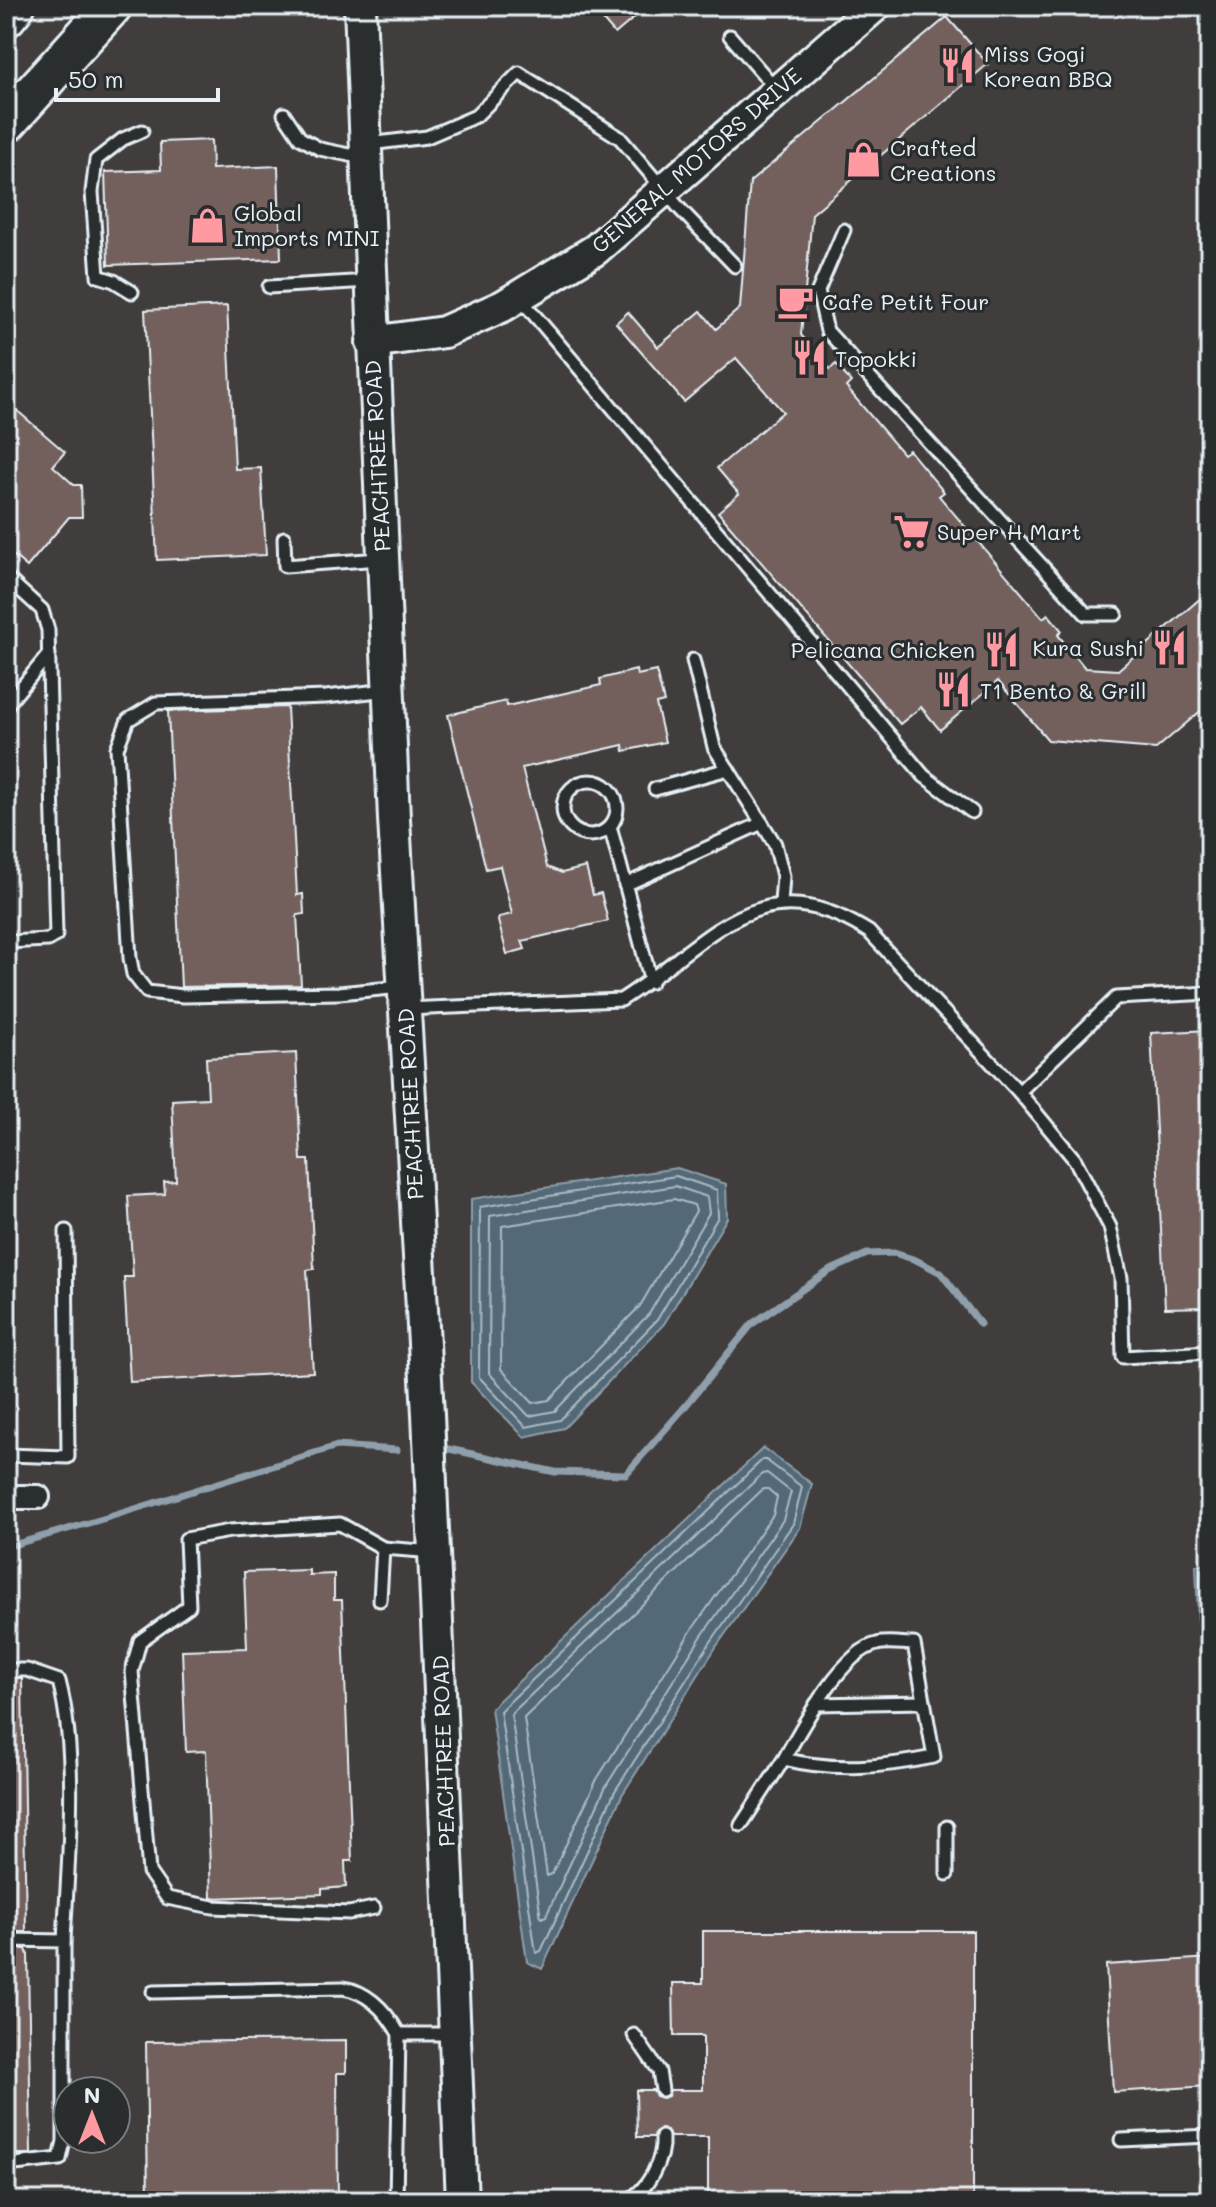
<svg xmlns="http://www.w3.org/2000/svg" width="1216" height="2207" viewBox="0 0 1216 2207" font-family="Mali,sans-serif">
<style>
.water{fill:#536977;stroke:#8f9fab;stroke-width:2}
.lines{fill:none;stroke-linecap:round;stroke-linejoin:round}
.shore{stroke:#acbbc4;stroke-width:2}
.stream{stroke:#8f9fab;stroke-width:7}
.building{fill:#73615b;stroke:#e8f1f8;stroke-width:2}
.lane-casing{stroke:#e8f1f8;stroke-width:17}
.street-casing{stroke:#e8f1f8;stroke-width:28}
.secondary-casing{stroke:#e8f1f8;stroke-width:36}
.highway-casing{stroke:#e8f1f8;stroke-width:44}
.lane{stroke:#2a2d2e;stroke-width:11}
.street{stroke:#2a2d2e;stroke-width:22}
.secondary{stroke:#2a2d2e;stroke-width:30}
.highway{stroke:#2a2d2e;stroke-width:38}
.labels{text-anchor:middle;dominant-baseline:central;stroke-width:6;stroke-linejoin:round;paint-order:stroke}
.poi-label{font-size:22px;fill:#e8f1f8;stroke:#2a2d2e;text-anchor:start}
.street-label{font-size:22px;fill:#e8f1f8;stroke:#2a2d2e}
</style>
<rect width="100%" height="100%" fill="#403d3c"/>
<filter id="ink" filterUnits="userSpaceOnUse"><feTurbulence type="fractalNoise" baseFrequency=".0125" numOctaves="2"/><feDisplacementMap in="SourceGraphic" scale="16" xChannelSelector="R" yChannelSelector="G"/><feConvolveMatrix kernelMatrix="1 2 1 2 8 2 1 2 1" color-interpolation-filters="sRGB"/></filter>
<g filter="url(#ink)">
<!-- water -->
<g class="water">
<polygon points="677,1168 726,1184 727,1218 664,1324 564,1428 524,1437 471,1382 471,1199"/>
<polygon points="763,1448 812,1484 800,1528 716,1647 622,1795 542,1969 527,1962 491,1708"/>
<polygon points="1196,1565 1210,1565 1210,1731 1206,1731 1205,1693 1209,1693 1209,1674 1201,1674 1200,1636 1207,1636 1206,1620 1198,1620"/>
</g>
<g class="lines">
<!-- shore -->
<g class="shore">
<polygon points="676,1176 717,1190 718,1217 657,1320 560,1420 526,1427 479,1377 480,1207"/>
<polygon points="675,1186 707,1197 709,1213 649,1314 555,1411 529,1416 489,1373 490,1216"/>
<polygon points="674,1199 694,1205 696,1211 640,1306 549,1400 533,1403 501,1369 502,1226"/>
<polygon points="762,1460 766,1460 802,1487 793,1524 710,1643 615,1791 541,1951 536,1953 500,1711"/>
<polygon points="767,1473 791,1492 783,1520 701,1637 606,1786 546,1916 541,1918 511,1714 762,1474"/>
<polygon points="763,1489 768,1489 777,1497 773,1515 691,1631 597,1779 552,1874 547,1876 524,1718"/>
</g>
<!-- stream -->
<g class="stream">
<polyline points="449,1449 555,1472 626,1474 683,1409 752,1324 829,1271 867,1254 894,1253 916,1260 941,1273 980,1324"/>
<polyline points="6,1547 106,1518 337,1446 397,1450"/>
</g>
</g>
<!-- building -->
<g class="building">
<polygon points="591,6 648,6 615,34"/>
<polygon points="947,17 988,64 812,214 801,335 830,369 836,364 851,382 846,387 903,454 909,450 944,492 939,496 1043,618 1048,614 1062,631 1058,635 1085,668 1118,670 1210,590 1210,703 1156,749 1048,740 998,681 940,730 921,707 900,724 718,512 739,494 717,468 783,412 736,358 684,402 616,323 628,312 658,347 701,311 716,329 740,308 750,182"/>
<polygon points="211,140 212,169 278,166 281,259 108,265 105,172 161,170 160,142"/>
<polygon points="227,306 235,469 261,468 266,555 157,560 145,310"/>
<polygon points="6,401 65,452 53,466 74,485 81,485 82,517 69,517 27,567 6,549"/>
<polygon points="636,670 637,675 656,671 664,702 656,704 665,742 624,751 623,745 522,768 547,867 562,873 586,867 593,895 601,893 608,921 522,941 525,949 507,954 498,921 499,917 512,914 500,866 486,869 448,715 506,701 507,706 601,685 600,679"/>
<polygon points="287,707 297,895 303,894 304,914 297,915 301,985 181,987 168,711"/>
<polygon points="1210,1030 1210,1307 1165,1308 1151,1033"/>
<polygon points="296,1053 301,1160 309,1160 314,1269 307,1270 313,1372 130,1382 124,1277 133,1277 128,1196 165,1194 164,1182 176,1181 172,1100 208,1098 206,1058"/>
<polygon points="309,1570 309,1575 334,1574 334,1600 342,1600 352,1861 345,1861 346,1887 322,1889 322,1894 211,1898 206,1751 186,1752 182,1650 247,1648 244,1572"/>
<polygon points="6,1678 22,1678 26,1932 6,1932"/>
<polygon points="703,1931 973,1931 973,2201 708,2201 708,2137 670,2137 667,2130 661,2129 655,2132 654,2137 637,2137 636,2090 653,2090 656,2096 663,2098 668,2096 670,2090 703,2090 703,2036 674,2036 673,1983 703,1983"/>
<polygon points="6,1948 26,1949 28,1955 31,2154 6,2154"/>
<polygon points="1210,1958 1210,2086 1113,2092 1106,1965"/>
<polygon points="346,2040 346,2073 337,2073 338,2201 148,2201 146,2042"/>
</g>
<g class="lines">
<defs>
<g id="lane">
<polyline points="730,36 777,90"/>
<polyline points="284,114 300,138 320,149 364,158"/>
<polyline points="369,144 427,137 476,116 519,73 620,138 680,209 735,266"/>
<polyline points="844,230 818,291 827,331 1086,614 1116,614"/>
<polyline points="269,287 369,281"/>
<polyline points="132,292 114,281 98,276 92,192 96,160 123,139 142,131"/>
<polyline points="519,297 924,776 972,812"/>
<polyline points="284,538 285,566 380,559"/>
<polyline points="6,577 42,610 48,630 56,935 48,940 6,942"/>
<polyline points="693,660 714,747 775,844 783,876 781,903"/>
<polyline points="387,690 326,697 156,703 128,720 117,748 130,958 133,974 147,992 183,996 339,993 401,987"/>
<polyline points="6,706 49,654"/>
<circle cx="590" cy="808" r="27"/>
<polyline points="655,789 728,769"/>
<polyline points="610,826 651,982"/>
<polyline points="625,885 762,823"/>
<path d="M 406,1009 L 621,1000 C 708,945 758,861 869,932 L 1019,1092 L 1116,998 L 1210,993"/>
<polyline points="1019,1092 1075,1160 1110,1227 1121,1278 1123,1357 1210,1352"/>
<polyline points="6,1455 68,1457 66,1231"/>
<polyline points="380,1600 383,1548 434,1552"/>
<path d="M 6,1670 L 27,1670 L 59,1681 C 79,1758 68,1860 64,1941"/>
<polyline points="816,1704 924,1702"/>
<path d="M 741,1825 L 784,1759 C 835,1772 883,1767 934,1757 L 914,1644 C 903,1644 888,1641 877,1644 C 842,1651 801,1729 784,1759"/>
<polyline points="947,1827 947,1874"/>
<polyline points="374,1908 349,1913 213,1907 167,1898 149,1872 132,1671 140,1641 189,1606 186,1539 230,1531 340,1524 383,1548"/>
<polyline points="6,1940 64,1941 64,2141 60,2159 6,2165"/>
<path d="M 153,1992 L 343,1988 C 369,1992 386,2011 399,2034 L 396,2201"/>
<polyline points="399,2034 455,2034"/>
<polyline points="634,2035 659,2071 662,2090"/>
<polyline points="1121,2140 1210,2136"/>
<path d="M 625,2201 C 647,2193 664,2159 662,2137"/>
</g>
<polyline id="street" points="6,1497 38,1497"/>
<g id="secondary">
<polyline points="360,6 394,819 428,1414 462,2201"/>
<polyline points="372,342 444,332 503,306 595,250 875,6"/>
</g>
<g id="highway">
<polyline points="6,17 15,6"/>
<polyline points="6,123 112,6"/>
</g>
</defs>
<!-- lane casing -->
<use href="#lane" class="lane-casing"/>
<!-- street casing -->
<use href="#street" class="street-casing"/>
<!-- secondary casing -->
<use href="#secondary" class="secondary-casing"/>
<!-- highway casing -->
<use href="#highway" class="highway-casing"/>
<!-- lane -->
<use href="#lane" class="lane"/>
<!-- street -->
<use href="#street" class="street"/>
<!-- secondary -->
<use href="#secondary" class="secondary"/>
<!-- highway -->
<use href="#highway" class="highway"/>
</g>
</g>
<!-- icons -->
<defs>
<symbol id="restaurant-bare" viewBox="-9 -9 18 18"><path d="M-5-6h1v4h1v-4h1v4h1v-4h1v5L-1.5 .5V6h-2V.5L-5-1ZM5-6V6H3V1.5H1.5Q1.5-4 5-6Z" fill="#ff9aa2" stroke="#2a2d2e" stroke-width="2.5" paint-order="stroke"/></symbol>
<symbol id="shop-bare" viewBox="-9 -9 18 18"><path d="M-5-2.5h2.3a2.7 3.5 0 0 1 5.4 0H5L5.5 6h-11ZM-1.5-2.5h3a1.5 2.3 0 0 0-3 0Z" fill="#ff9aa2" stroke="#2a2d2e" stroke-width="2.5" paint-order="stroke"/></symbol>
<symbol id="cafe-bare" viewBox="-9 -9 18 18"><path d="M-5.5-4.5H6V0H3Q3 3.5 0 3.5H-2.5Q-5.5 3.5-5.5 0ZM3-3.2v2h1.7v-2ZM-6 4.5H4V6H-6Z" fill="#ff9aa2" stroke="#2a2d2e" stroke-width="2.5" paint-order="stroke"/></symbol>
<symbol id="supermarket-bare" viewBox="-9 -9 18 18"><path d="M-6-5.5h2.5l.6 2H6L4.5 2H-2.5L-4.4-4H-6ZM-1.5 3.2a1.3 1.3 0 1 0 .1 0ZM3 3.2a1.3 1.3 0 1 0 .1 0Z" fill="#ff9aa2" stroke="#2a2d2e" stroke-width="2.5" paint-order="stroke"/></symbol>
</defs>
<g fill-rule="evenodd">
<use href="#restaurant-bare" x="932" y="40" width="51" height="51"/>
<use href="#shop-bare" x="838" y="134" width="51" height="51"/>
<use href="#shop-bare" x="182" y="200" width="51" height="51"/>
<use href="#cafe-bare" x="770" y="276" width="51" height="51"/>
<use href="#restaurant-bare" x="784" y="332" width="51" height="51"/>
<use href="#supermarket-bare" x="886" y="506" width="51" height="51"/>
<use href="#restaurant-bare" x="1144" y="622" width="51" height="51"/>
<use href="#restaurant-bare" x="976" y="624" width="51" height="51"/>
<use href="#restaurant-bare" x="928" y="664" width="51" height="51"/>
</g>
<g class="labels">
<!-- poi labels -->
<g class="poi-label">
<text x="984" y="53">Miss Gogi<tspan x="984" dy="25">Korean BBQ</tspan></text>
<text x="890" y="147">Crafted<tspan x="890" dy="25">Creations</tspan></text>
<text x="234" y="212">Global<tspan x="234" dy="25">Imports MINI</tspan></text>
<text x="822" y="301">Cafe Petit Four</text>
<text x="835" y="358">Topokki</text>
<text x="937" y="531">Super H Mart</text>
<text x="1144" y="647" text-anchor="end">Kura Sushi</text>
<text x="975" y="649" text-anchor="end">Pelicana Chicken</text>
<text x="980" y="690">T1 Bento &amp; Grill</text>
</g>
<!-- street labels -->
<g class="street-label">
<text transform="translate(696 160) rotate(-41)">GENERAL MOTORS DRIVE</text>
<text transform="translate(377 456) rotate(-93)">PEACHTREE ROAD</text>
<text transform="translate(410 1104) rotate(-93)">PEACHTREE ROAD</text>
<text transform="translate(443 1751) rotate(-92)">PEACHTREE ROAD</text>
</g>
</g>
<!-- margin -->
<rect width="1216" height="2207" fill="none" stroke="#2a2d2e" stroke-width="32"/>
<rect x="16" y="16" width="1184" height="2175" fill="none" stroke="#e8f1f8" stroke-width="3" filter="url(#ink)"/>
<!-- north arrow -->
<g transform="translate(92 2115)"><circle r="38" fill="#2a2d2e" stroke="#767b7f" stroke-width="2"/>
<path d="M0-6L14 30L0 20L-14 30Z" fill="#ff9aa2"/>
<text y="-12" font-size="22" font-weight="bold" text-anchor="middle" fill="#e8f1f8">N</text>
</g>
<!-- scale -->
<path d="M56 88v12h162v-12" fill="none" stroke="#e8f1f8" stroke-width="4"/>
<text x="68" y="88" font-size="24" fill="#e8f1f8" stroke="#2a2d2e" stroke-width="6" paint-order="stroke">50 m</text>
</svg>
